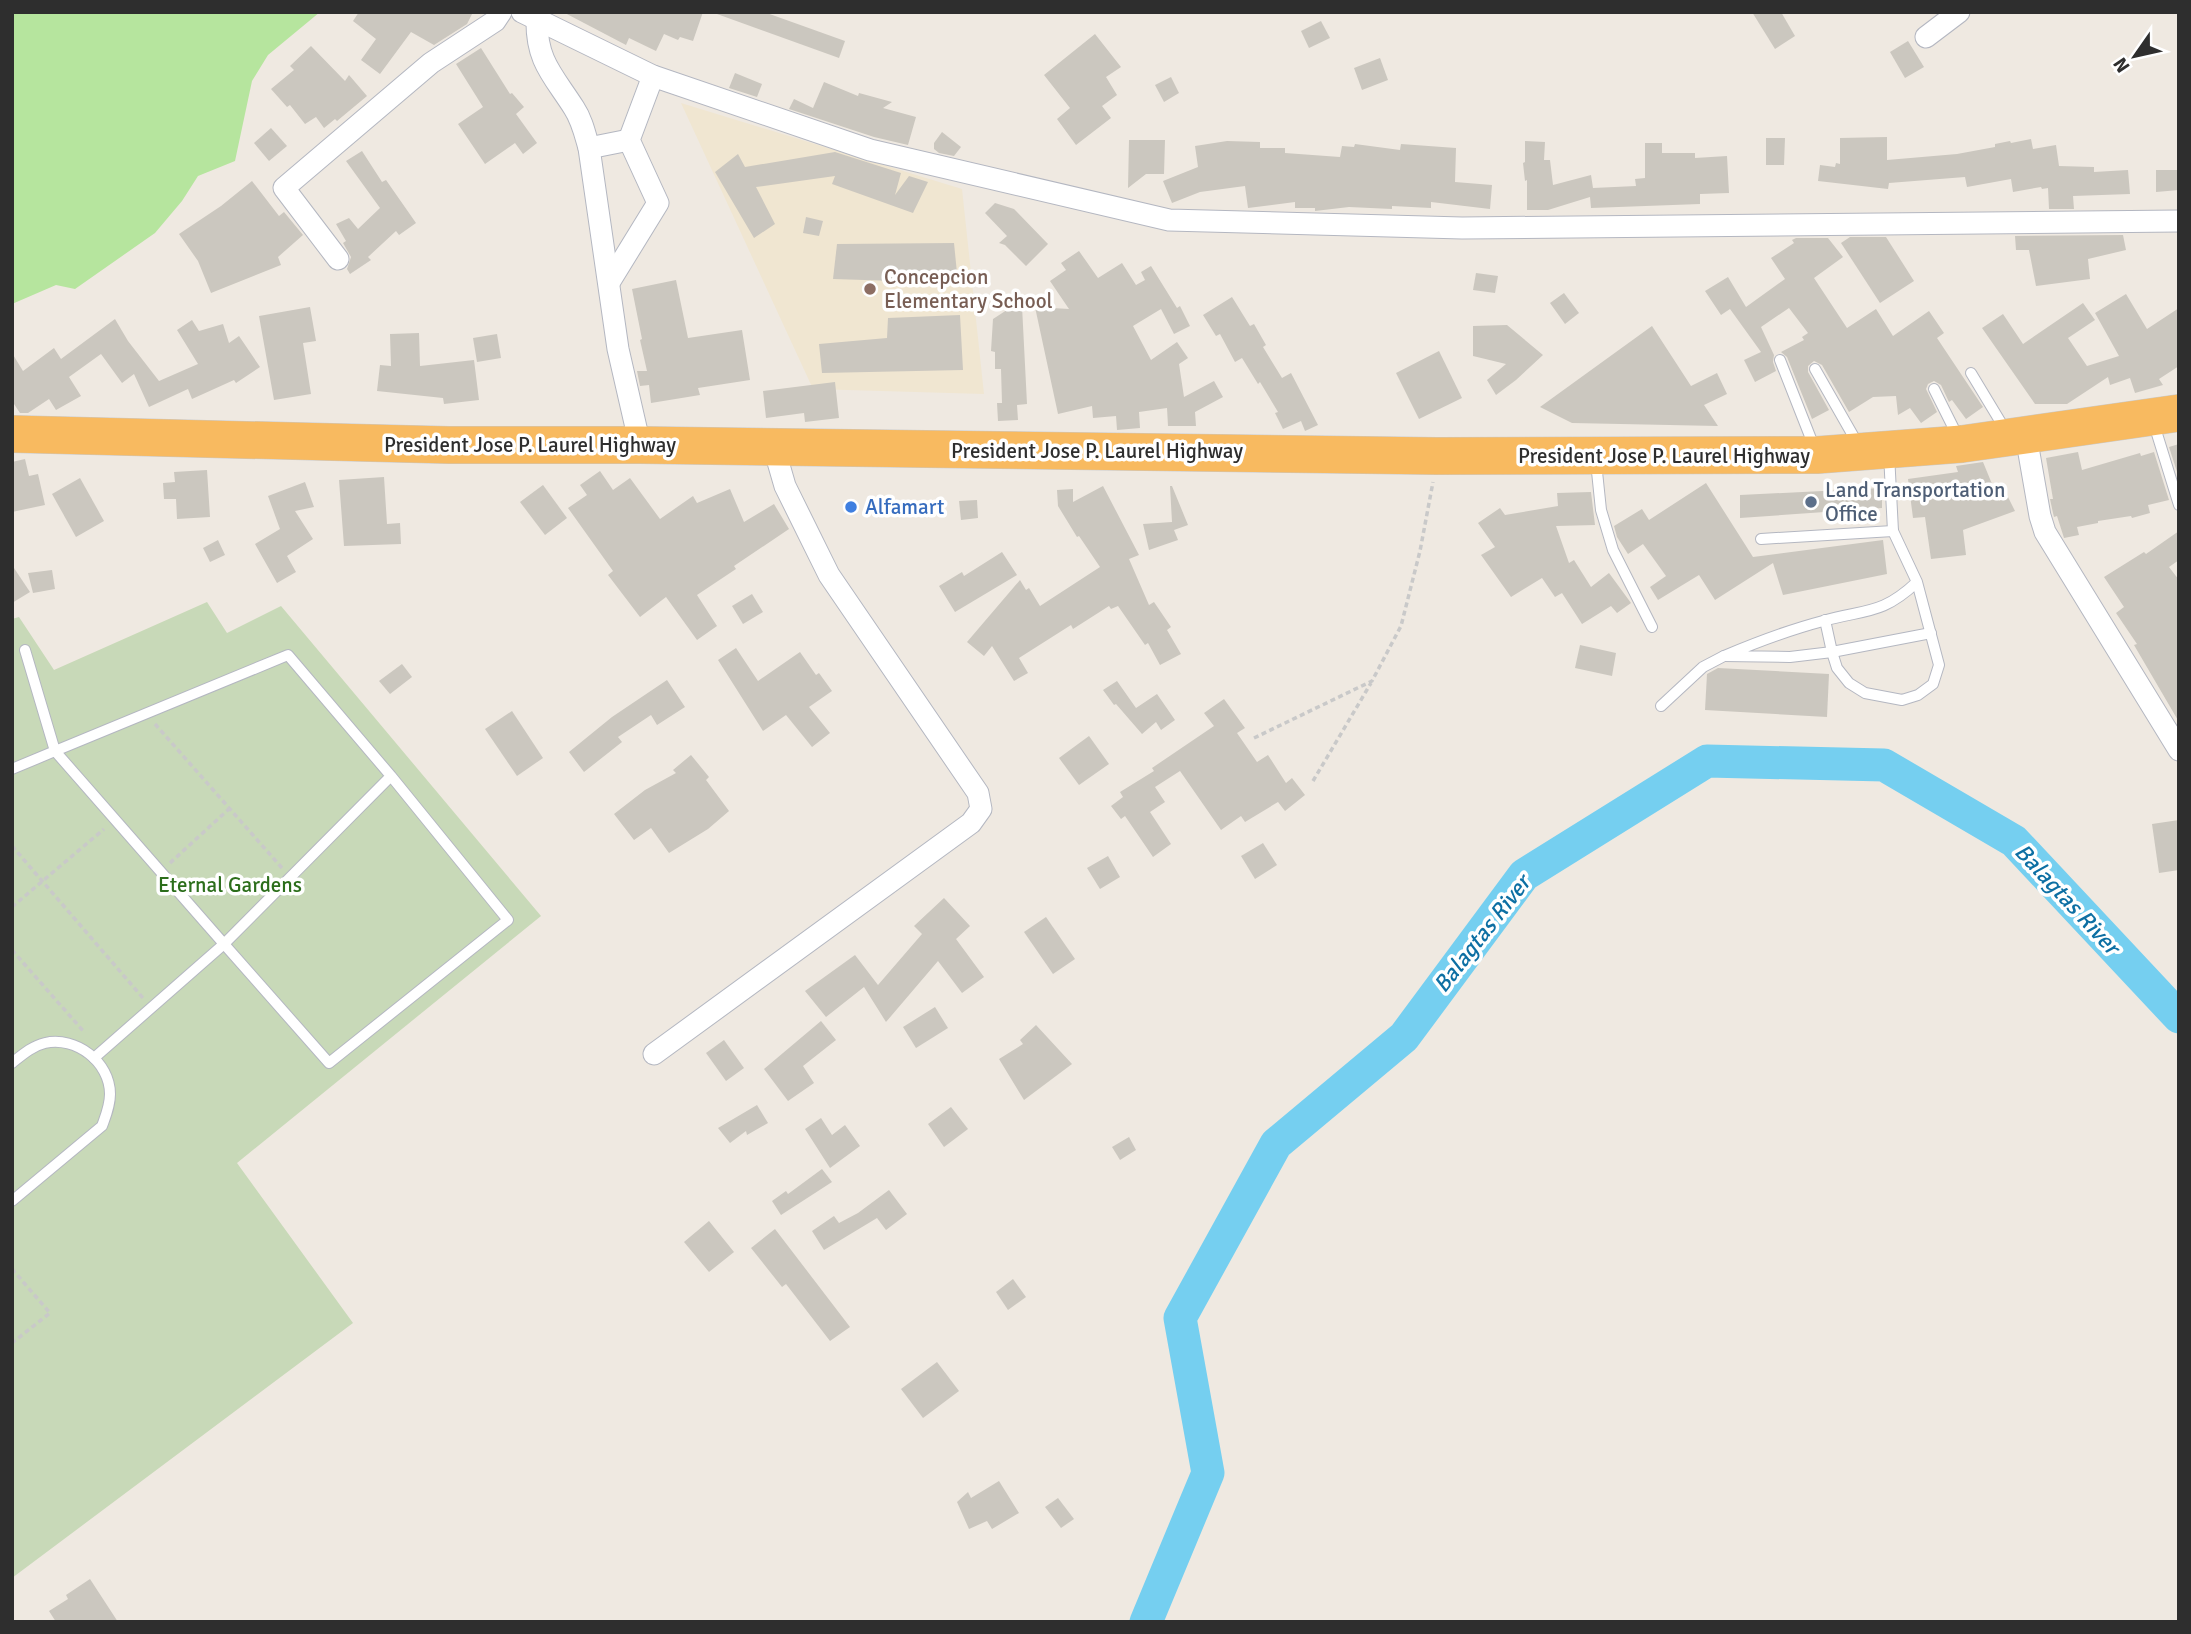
<svg xmlns="http://www.w3.org/2000/svg" width="2191" height="1634" viewBox="0 0 2191 1634" font-family="Signika,sans-serif">
<style>
.education{fill:#f0e6d1}
.green{fill:#b6e59e}
.cemetery{fill:#c8d9b8}
.lines{fill:none;stroke-linecap:round;stroke-linejoin:round}
.river{stroke:#75cff0;stroke-width:33}
.building{fill:#cbc7bf}
.service-casing{stroke:#b4b7c1;stroke-width:12}
.minor-casing{stroke:#b4b7c1;stroke-width:23}
.trunk-casing{stroke:#c9c9c9;stroke-width:38}
.path{stroke:#c9c9c9;stroke-width:3.5;stroke-dasharray:5 3.5;stroke-linecap:butt}
.service{stroke:#fff;stroke-width:10}
.minor{stroke:#fff;stroke-width:21}
.trunk{stroke:#f8ba60;stroke-width:37}
.education-dot{fill:#8d6e63;stroke:#fff;stroke-width:2.5}
.service-dot{fill:#5c6f8a;stroke:#fff;stroke-width:2.5}
.shop-dot{fill:#3f7fe0;stroke:#fff;stroke-width:2.5}
.labels{text-anchor:middle;dominant-baseline:central;stroke-width:7;stroke-linejoin:round;paint-order:stroke}
.education-label{font-size:21px;fill:#785e54;stroke:#fff;text-anchor:start}
.street-label{font-size:21px;fill:#2e2e2e;stroke:#fff}
.service-label{font-size:21px;fill:#4e5e75;stroke:#fff;text-anchor:start}
.shop-label{font-size:21px;fill:#366cbe;stroke:#fff;text-anchor:start}
.park-label{font-size:21px;fill:#2c6e1b;stroke:#fff}
.water-label{font-size:23px;font-style:italic;fill:#0d6fa3;stroke:#fff}
</style>
<rect width="100%" height="100%" fill="#efe9e1"/>
<!-- education -->
<polygon class="education" points="681,103 962,189 984,394 813,389"/>
<!-- green -->
<polygon class="green" points="12,12 320,12 268,55 252,81 235,161 198,176 182,201 155,233 75,289 56,285 12,304"/>
<!-- cemetery -->
<polygon class="cemetery" points="207,602 227,633 281,606 541,916 237,1163 353,1323 12,1578 12,619 19,617 54,670"/>
<g class="lines">
<!-- river -->
<polyline class="river" points="1146,1622 1208,1473 1180,1318 1276,1144 1404,1037 1524,875 1707,761 1884,765 2014,841 2179,1017"/>
</g>
<!-- building -->
<g class="building">
<polygon points="359,12 473,12 467,24 434,45 411,32 380,74 361,60 376,39 353,21"/>
<polygon points="563,12 703,12 693,41 680,37 678,40 664,34 656,51 629,38 626,45"/>
<polygon points="717,12 764,12 845,41 839,58 717,14"/>
<polygon points="1752,12 1781,12 1795,36 1775,49"/>
<polygon points="1321,21 1330,38 1309,48 1301,31"/>
<polygon points="1095,34 1121,67 1106,77 1117,95 1102,106 1111,118 1076,145 1057,119 1070,108 1044,75"/>
<polygon points="1908,41 1924,67 1905,78 1890,52"/>
<polygon points="311,46 345,81 349,75 367,96 337,121 335,119 324,128 316,117 305,124 290,105 287,107 271,89 294,70 290,66"/>
<polygon points="481,48 510,94 512,93 524,107 516,114 537,143 523,154 515,143 485,164 458,124 483,107 456,64"/>
<polygon points="1380,58 1388,80 1362,90 1354,68"/>
<polygon points="735,73 762,84 757,97 729,88"/>
<polygon points="1171,77 1179,93 1164,102 1155,85"/>
<polygon points="824,82 858,96 859,93 892,102 883,108 916,117 908,145 874,137 789,109 794,99 813,108"/>
<polygon points="271,128 287,146 269,161 254,143"/>
<polygon points="942,132 961,147 954,156 939,153 934,149 934,143"/>
<polygon points="1887,137 1887,160 1957,154 1995,147 1995,144 2010,141 2011,143 2031,139 2033,149 2056,145 2059,166 2094,167 2094,172 2128,170 2130,194 2073,196 2074,209 2049,209 2048,188 2042,189 2041,187 2013,192 2011,179 1967,187 1965,177 1889,183 1888,189 1818,181 1820,165 1835,167 1836,163 1840,164 1840,138"/>
<polygon points="1766,138 1785,138 1784,165 1766,165"/>
<polygon points="1129,140 1165,140 1164,174 1146,174 1128,188"/>
<polygon points="1227,141 1260,142 1260,148 1285,148 1285,153 1340,157 1342,146 1354,147 1355,144 1400,150 1401,144 1456,148 1455,182 1492,185 1490,209 1431,202 1431,208 1392,206 1392,209 1349,207 1315,211 1315,208 1295,208 1295,202 1248,208 1245,186 1200,192 1172,203 1163,181 1198,167 1195,146"/>
<polygon points="1525,141 1545,142 1544,160 1550,160 1553,185 1591,175 1593,188 1636,186 1635,179 1645,178 1645,143 1662,143 1662,153 1695,153 1695,158 1727,156 1729,193 1700,194 1700,204 1591,208 1590,197 1548,210 1527,210 1527,180 1525,181 1523,163 1525,162"/>
<polygon points="362,151 382,182 386,180 416,223 399,235 396,231 368,257 371,260 350,274 347,269 351,257 343,243 346,241 336,224 349,218 358,229 380,208 346,161"/>
<polygon points="835,152 901,173 895,195 909,176 928,182 913,213 832,184 835,176 756,187 775,224 754,238 715,172 738,154 745,167"/>
<polygon points="2156,170 2179,170 2179,190 2156,192"/>
<polygon points="252,181 279,216 284,212 303,235 278,257 281,265 211,293 198,261 179,234 221,206"/>
<polygon points="995,203 1014,209 1048,244 1026,266 1005,245 999,243 1007,236 985,213"/>
<polygon points="806,217 823,221 819,236 803,233"/>
<polygon points="2123,235 2126,250 2088,259 2090,279 2036,286 2029,250 2016,250 2015,236"/>
<polygon points="1850,237 1886,237 1914,281 1880,303 1841,243"/>
<polygon points="1796,238 1828,238 1843,257 1814,278 1847,328 1876,309 1893,336 1929,311 1944,333 1937,338 1983,407 1966,419 1952,400 1949,402 1941,385 1934,381 1928,384 1926,389 1937,412 1921,423 1910,408 1898,415 1896,396 1873,397 1849,412 1822,365 1814,361 1808,366 1808,372 1829,410 1812,419 1787,357 1781,352 1804,340 1802,337 1808,333 1789,308 1761,327 1774,355 1773,362 1776,371 1755,382 1744,360 1761,352 1730,309 1721,315 1705,291 1728,277 1746,307 1785,279 1771,258 1794,243 1792,240"/>
<polygon points="954,243 958,283 833,279 837,244"/>
<polygon points="1079,251 1098,278 1122,263 1136,285 1145,280 1141,272 1151,266 1177,308 1180,306 1190,326 1174,334 1161,309 1133,326 1151,360 1177,342 1188,358 1179,364 1184,397 1214,381 1223,397 1195,412 1196,426 1168,426 1167,408 1139,412 1140,428 1117,430 1116,416 1093,418 1092,406 1058,414 1035,307 1069,309 1050,281 1066,270 1061,263"/>
<polygon points="1476,273 1498,276 1495,293 1473,290"/>
<polygon points="676,280 688,338 742,330 750,380 698,388 700,395 651,403 649,385 640,386 637,371 647,371 640,340 642,339 632,289"/>
<polygon points="1564,293 1579,313 1565,324 1550,303"/>
<polygon points="2126,294 2147,329 2179,308 2179,366 2159,379 2163,385 2135,393 2130,378 2110,385 2108,377 2067,404 2035,404 1982,328 2003,314 2023,344 2083,303 2095,320 2068,338 2087,366 2119,356 2095,313"/>
<polygon points="1232,297 1250,326 1254,324 1266,345 1263,347 1282,378 1291,373 1318,425 1305,431 1301,421 1283,429 1275,413 1278,412 1260,382 1258,384 1242,358 1235,362 1220,334 1216,336 1203,315"/>
<polygon points="1013,306 1022,306 1027,404 1017,405 1018,420 998,421 997,403 1002,403 1001,369 995,369 995,352 991,351 993,319"/>
<polygon points="310,307 316,341 303,343 311,394 274,400 259,316"/>
<polygon points="960,315 963,370 822,373 819,344 887,338 888,318"/>
<polygon points="115,319 128,341 159,381 198,364 177,330 192,320 199,331 223,324 229,343 239,336 260,367 236,383 234,380 192,399 188,389 149,407 134,374 122,383 101,354 69,377 81,396 56,410 49,399 28,413 20,413 12,401 12,353 23,371 54,348 61,359"/>
<polygon points="1507,325 1543,355 1516,380 1496,395 1487,380 1506,364 1473,356 1473,326"/>
<polygon points="1652,326 1691,386 1717,373 1727,394 1704,405 1718,426 1572,423 1540,407"/>
<polygon points="419,333 420,366 474,360 479,400 444,404 443,398 377,391 380,365 391,366 390,334"/>
<polygon points="497,334 501,358 477,362 473,338"/>
<polygon points="1439,351 1462,398 1419,419 1396,373"/>
<polygon points="835,382 839,418 805,422 804,413 766,418 763,391"/>
<polygon points="2179,444 2179,478 2169,447"/>
<polygon points="2078,452 2082,470 2140,453 2141,456 2154,452 2169,500 2148,505 2150,513 2132,518 2131,516 2098,521 2098,523 2077,527 2079,535 2064,538 2057,516 2054,517 2053,513 2050,499 2053,499 2046,458"/>
<polygon points="25,459 29,476 38,474 45,505 12,512 12,462"/>
<polygon points="1983,462 1999,501 2008,497 2015,511 1963,530 1966,555 1931,559 1925,517 1913,518 1908,479 1958,472 1956,466"/>
<polygon points="207,470 210,517 177,519 176,499 164,499 163,483 175,482 174,472"/>
<polygon points="600,471 613,490 630,478 660,519 693,496 697,503 730,489 744,522 774,504 789,529 734,566 736,569 697,595 717,626 697,640 666,597 640,617 608,575 613,571 568,508 587,495 580,485"/>
<polygon points="384,477 387,524 400,523 401,544 344,546 339,480"/>
<polygon points="80,478 104,521 76,537 52,494"/>
<polygon points="305,482 314,507 295,511 313,539 287,556 296,572 277,583 255,544 280,529 268,496"/>
<polygon points="1706,483 1753,557 1883,540 1887,574 1783,595 1773,563 1715,600 1699,575 1658,600 1650,587 1666,576 1643,544 1628,554 1617,537 1614,526 1642,509 1649,520"/>
<polygon points="543,485 567,518 545,535 520,502"/>
<polygon points="1103,486 1139,555 1129,559 1149,605 1154,602 1171,627 1167,630 1181,654 1160,665 1148,643 1145,645 1118,606 1111,609 1109,606 1073,629 1071,625 1019,658 1028,673 1014,681 992,646 984,656 967,642 1020,580 1026,590 1029,588 1040,606 1100,567 1079,536 1077,537 1058,506 1057,490 1073,489 1073,502"/>
<polygon points="1170,486 1172,486 1188,525 1174,530 1178,540 1149,550 1143,524 1172,522"/>
<polygon points="1882,488 1882,508 1740,518 1740,495"/>
<polygon points="1591,492 1595,525 1556,526 1569,563 1574,560 1591,587 1609,573 1631,603 1617,613 1611,606 1582,624 1562,593 1555,597 1542,578 1511,597 1481,555 1495,547 1478,523 1500,508 1505,515 1558,506 1557,493"/>
<polygon points="977,500 978,518 961,520 959,501"/>
<polygon points="2179,531 2179,560 2169,567 2179,580 2179,722 2134,645 2137,644 2116,613 2124,607 2104,577 2144,552 2146,554"/>
<polygon points="218,540 225,555 210,562 203,548"/>
<polygon points="1002,552 1017,575 955,612 939,586 962,572 964,576"/>
<polygon points="12,565 30,592 12,603"/>
<polygon points="52,570 55,589 33,593 28,573"/>
<polygon points="752,594 763,612 743,624 732,606"/>
<polygon points="1580,645 1616,653 1612,676 1575,668"/>
<polygon points="736,648 758,681 800,652 816,675 819,673 832,691 809,707 830,733 812,747 786,715 763,731 718,660"/>
<polygon points="402,664 412,677 390,694 379,681"/>
<polygon points="1718,668 1829,674 1827,717 1705,710 1707,674"/>
<polygon points="667,680 685,707 657,725 651,715 618,737 622,742 584,772 569,752 612,717"/>
<polygon points="1117,681 1136,708 1157,694 1175,720 1161,730 1156,722 1142,734 1116,704 1114,705 1103,690"/>
<polygon points="1224,699 1245,728 1237,733 1257,762 1268,755 1286,783 1292,778 1305,795 1285,811 1278,802 1245,822 1241,816 1221,830 1180,771 1155,787 1165,802 1150,812 1171,844 1153,857 1125,816 1121,819 1111,806 1123,797 1120,792 1154,771 1152,768 1214,726 1204,713"/>
<polygon points="512,711 543,758 517,776 485,729"/>
<polygon points="1089,736 1109,764 1079,785 1059,758"/>
<polygon points="691,755 709,777 706,780 729,811 708,829 669,853 651,828 634,840 614,814 645,790 676,773 673,770"/>
<polygon points="2179,820 2179,870 2159,873 2152,824"/>
<polygon points="1263,843 1277,865 1255,879 1241,856"/>
<polygon points="1108,856 1120,877 1100,889 1087,868"/>
<polygon points="944,898 970,926 956,939 984,977 962,993 938,961 886,1022 864,987 826,1017 805,991 855,955 878,985 922,934 914,926"/>
<polygon points="1046,917 1075,959 1053,974 1024,932"/>
<polygon points="935,1007 948,1028 916,1048 903,1027"/>
<polygon points="821,1021 836,1040 803,1066 814,1083 788,1101 764,1069"/>
<polygon points="1036,1025 1072,1064 1024,1100 999,1059 1023,1044 1020,1040"/>
<polygon points="724,1040 744,1068 726,1081 706,1053"/>
<polygon points="757,1105 768,1123 747,1135 746,1131 730,1143 718,1128"/>
<polygon points="951,1107 968,1129 944,1147 928,1124"/>
<polygon points="821,1118 832,1135 845,1125 860,1146 830,1168 805,1129"/>
<polygon points="1129,1137 1136,1150 1120,1160 1112,1147"/>
<polygon points="822,1169 832,1182 781,1215 772,1201 786,1191 788,1194"/>
<polygon points="889,1190 907,1214 886,1230 877,1218 824,1250 812,1231 834,1216 839,1223 858,1213"/>
<polygon points="709,1221 734,1252 709,1272 684,1242"/>
<polygon points="775,1229 850,1327 830,1341 786,1284 782,1287 751,1248"/>
<polygon points="1013,1279 1026,1297 1008,1310 996,1292"/>
<polygon points="937,1362 959,1391 923,1418 901,1389"/>
<polygon points="999,1481 1019,1513 992,1529 987,1521 969,1529 957,1502 968,1492 971,1498"/>
<polygon points="1058,1498 1074,1519 1061,1528 1045,1507"/>
<polygon points="90,1579 118,1622 56,1622 49,1611 68,1599 66,1595"/>
</g>
<g class="lines">
<defs>
<g id="service">
<polyline points="1780,360 1815,449"/>
<polyline points="1815,369 1859,446"/>
<polyline points="1971,373 2006,431"/>
<polyline points="1934,389 1958,437"/>
<polyline points="2153,421 2179,505"/>
<path d="M 1889,454 L 1893,531 L 1917,582 L 1939,665 L 1933,684 L 1918,695 L 1902,700 L 1865,693 L 1849,683 L 1837,668 L 1832,652 L 1790,657 L 1724,656 C 1757,642 1789,630 1823,621 C 1866,609 1882,615 1917,582"/>
<polyline points="1596,462 1601,510 1613,550 1652,627"/>
<polyline points="1761,539 1893,531"/>
<polyline points="1825,620 1832,652 1931,633"/>
<polyline points="25,650 55,751 288,655 391,776 508,920 329,1063 224,944 391,776"/>
<polyline points="1661,706 1703,667 1724,656"/>
<polyline points="12,769 55,751 224,944 94,1058"/>
<path d="M 12,1063 C 22,1055 32,1046 45,1043 C 76,1036 110,1062 110,1094 C 110,1106 106,1115 102,1126 L 12,1201"/>
</g>
<g id="minor">
<polyline points="522,12 653,76 870,150 1169,220 1462,228 2179,221"/>
<path d="M 537,19 C 536,61 553,75 574,108 C 582,120 585,134 589,148 L 618,349 L 640,445"/>
<polyline points="1926,37 1959,12"/>
<polyline points="589,148 629,140"/>
<polyline points="338,259 284,188 431,63 495,21 501,12"/>
<polyline points="610,281 658,203 629,140 653,76"/>
<polyline points="2026,436 2040,516 2045,532 2179,750"/>
<polyline points="654,1054 971,823 981,809 978,793 829,575 785,486 774,448"/>
</g>
<polyline id="trunk" points="12,434 449,445 640,445 1437,456 1817,455 1962,444 2179,413"/>
</defs>
<!-- service casing -->
<use href="#service" class="service-casing"/>
<!-- minor casing -->
<use href="#minor" class="minor-casing"/>
<!-- trunk casing -->
<use href="#trunk" class="trunk-casing"/>
<!-- path -->
<g class="path">
<polyline points="155,724 282,868"/>
<polyline points="1254,738 1372,681 1401,626 1420,551 1433,482"/>
<polyline points="1313,781 1371,683"/>
<polyline points="12,846 143,998"/>
<polyline points="170,863 230,808"/>
<polyline points="12,907 104,829"/>
<polyline points="12,950 85,1033"/>
<polyline points="12,1269 50,1313 12,1343"/>
</g>
<!-- service -->
<use href="#service" class="service"/>
<!-- minor -->
<use href="#minor" class="minor"/>
<!-- trunk -->
<use href="#trunk" class="trunk"/>
</g>
<!-- markers -->
<circle class="education-dot" cx="870" cy="289" r="7"/>
<circle class="service-dot" cx="1811" cy="502" r="7"/>
<circle class="shop-dot" cx="851" cy="507" r="7"/>
<g class="labels">
<!-- education labels -->
<g class="education-label">
<text x="884" y="277">Concepcion<tspan x="884" dy="24">Elementary School</tspan></text>
</g>
<!-- street labels -->
<g class="street-label">
<text x="530" y="445">President Jose P. Laurel Highway</text>
<text x="1097" y="451">President Jose P. Laurel Highway</text>
<text x="1664" y="456">President Jose P. Laurel Highway</text>
</g>
<!-- service labels -->
<g class="service-label">
<text x="1825" y="490">Land Transportation<tspan x="1825" dy="24">Office</tspan></text>
</g>
<!-- shop labels -->
<g class="shop-label">
<text x="865" y="507">Alfamart</text>
</g>
<!-- park labels -->
<g class="park-label">
<text x="230" y="885">Eternal Gardens</text>
</g>
<!-- water labels -->
<g class="water-label">
<text transform="translate(2067 899) rotate(47)">Balagtas River</text>
<text transform="translate(1482 934) rotate(-52)">Balagtas River</text>
</g>
</g>
<!-- border -->
<rect width="2191" height="1634" fill="none" stroke="#2e2e2e" stroke-width="28"/>
<!-- north arrow -->
<g transform="translate(2135 56) rotate(236)" stroke="#ffffff" stroke-width="5" paint-order="stroke">
<path d="M0-5L12 26L0 18L-12 26Z" fill="#2e2e2e"/>
<text y="-10" font-size="19" font-weight="bold" text-anchor="middle" fill="#2e2e2e">N</text>
</g>
</svg>
